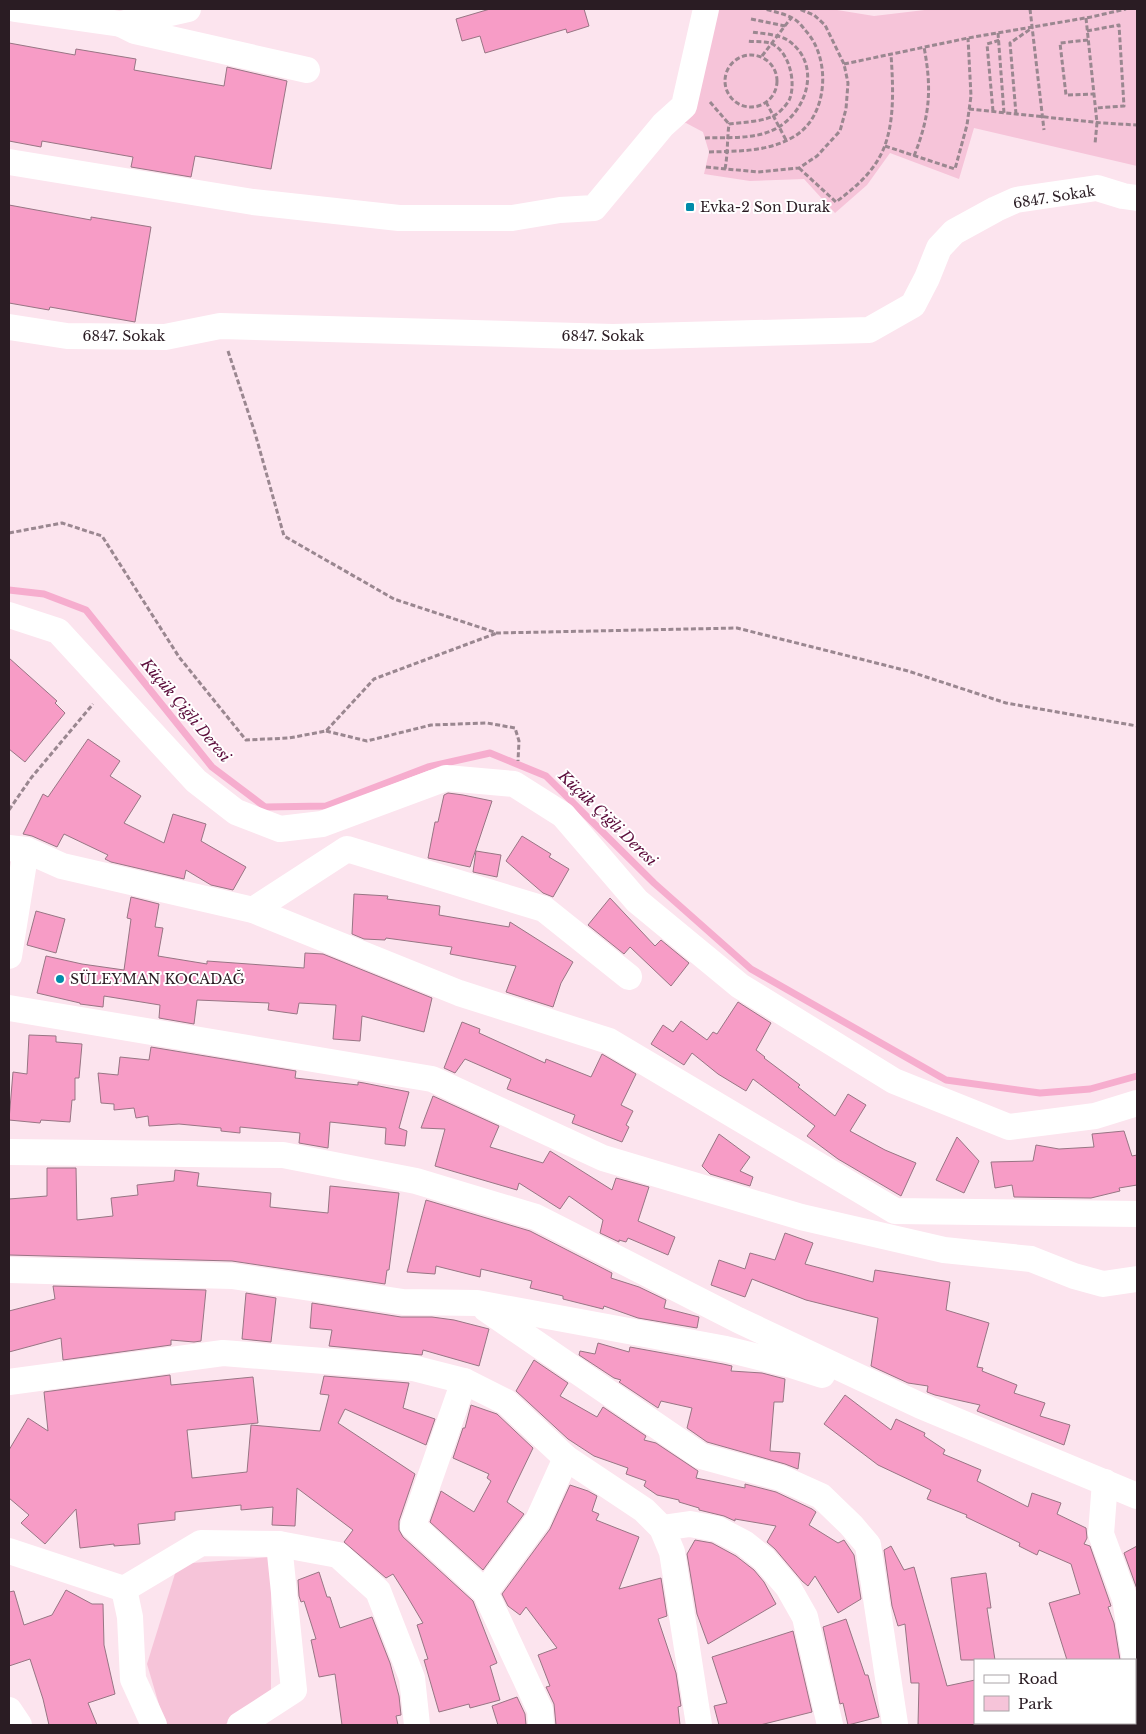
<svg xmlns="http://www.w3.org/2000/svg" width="1146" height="1734" viewBox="0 0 1146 1734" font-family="'Libre Baskerville',serif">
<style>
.green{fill:#f6c4d9}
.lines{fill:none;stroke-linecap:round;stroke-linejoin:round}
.stream{stroke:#f6adce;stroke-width:7}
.building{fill:#f79cc6;stroke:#987584}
.path{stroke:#9a8790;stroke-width:3;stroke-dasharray:5 2.5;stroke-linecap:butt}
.minor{stroke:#fff;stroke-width:26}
.poi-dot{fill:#018baa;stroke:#fff;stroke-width:2}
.labels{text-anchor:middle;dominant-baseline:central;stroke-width:4;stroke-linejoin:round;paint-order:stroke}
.street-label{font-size:14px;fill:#2a1c23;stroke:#fff}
.poi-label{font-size:14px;fill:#2a1c23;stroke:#fff;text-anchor:start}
.water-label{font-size:15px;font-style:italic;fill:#5b0b3a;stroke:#fff}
</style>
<rect width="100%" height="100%" fill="#fce4ee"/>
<!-- green -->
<g class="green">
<polygon points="706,9 831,9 874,16 933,9 1137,9 1137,166 974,128 959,179 890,153 867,185 835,213 804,179 750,181 704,174 709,152 703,132 686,123 663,125"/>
<polygon points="271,1557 271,1696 224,1725 165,1725 147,1664 178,1564"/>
</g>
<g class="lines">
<!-- stream -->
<polyline class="stream" points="9,590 44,594 86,610 212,767 265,807 326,806 428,767 490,753 546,776 654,883 751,969 946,1080 1040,1093 1090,1089 1137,1076"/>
</g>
<!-- building -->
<g class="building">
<polygon points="490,9 584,9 589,26 567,33 566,29 485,53 480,36 462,41 456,19"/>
<polygon points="9,43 75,55 76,49 136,59 134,70 224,86 227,67 287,81 271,169 195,156 191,177 131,167 133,157 42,141 41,147 9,141"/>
<polygon points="9,205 91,220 91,217 151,227 135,322 50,307 49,310 9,303"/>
<polygon points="9,658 57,701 55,703 65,713 25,762 9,749"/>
<polygon points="88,739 120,761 110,776 141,796 124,823 164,843 173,814 206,824 201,841 246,867 233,890 211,885 186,870 184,879 111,862 105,859 108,855 64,834 57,847 32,836 23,834 43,794 48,797"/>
<polygon points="448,793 463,795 492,801 470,867 428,858 435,822 438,822 444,795"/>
<polygon points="522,836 551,854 549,857 569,869 553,897 543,893 506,861"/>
<polygon points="476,851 501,855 497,877 473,872"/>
<polygon points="354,894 388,896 387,899 440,906 439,915 509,927 510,922 573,962 561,983 553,1007 506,992 516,966 450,954 452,947 386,938 385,940 364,939 352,934"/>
<polygon points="131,897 159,904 155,927 163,928 158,956 207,964 207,961 304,968 305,953 323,954 432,998 424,1032 362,1016 360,1041 333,1039 336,1005 299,1003 297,1014 268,1010 269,1003 197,1000 194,1024 159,1018 160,1005 104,996 103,1007 80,1004 80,1003 37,993 46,956 82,964 124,970 131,919 127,918"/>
<polygon points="610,898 655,946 661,940 689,963 671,986 630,947 624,954 588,925"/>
<polygon points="36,911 65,919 56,953 27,945"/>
<polygon points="738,1002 771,1023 756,1050 765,1057 764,1058 800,1085 798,1087 835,1116 848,1094 866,1105 850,1131 885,1150 916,1163 901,1196 838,1159 807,1136 815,1126 753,1079 746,1091 718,1074 692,1053 684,1065 651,1044 663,1025 673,1032 681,1021 707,1040 713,1032 717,1034"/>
<polygon points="462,1022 480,1029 479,1033 545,1063 546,1059 591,1077 602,1054 636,1074 621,1105 633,1111 626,1125 629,1127 622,1142 572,1123 575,1115 507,1089 511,1079 465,1059 455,1073 444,1068"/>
<polygon points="29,1035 56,1036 56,1042 82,1044 79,1078 75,1078 75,1100 72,1100 70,1122 41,1120 40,1123 9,1120 13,1072 27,1074"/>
<polygon points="151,1047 296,1071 295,1078 358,1085 358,1082 364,1083 409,1092 399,1128 407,1131 405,1146 385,1144 386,1128 330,1122 328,1148 299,1143 300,1133 240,1127 240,1133 221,1131 221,1128 179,1124 149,1126 148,1116 136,1118 134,1108 114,1110 114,1104 101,1103 98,1073 118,1075 120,1057 149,1060"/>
<polygon points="433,1096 499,1126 490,1147 543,1163 550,1151 612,1190 616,1178 649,1187 638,1221 675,1237 668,1255 628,1238 626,1242 619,1240 619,1242 600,1233 603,1220 569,1196 560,1209 519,1183 517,1190 435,1166 445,1129 421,1128"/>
<polygon points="1124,1131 1132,1156 1137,1155 1137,1185 1119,1188 1120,1191 1091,1198 1014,1197 1012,1185 995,1188 991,1162 1033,1161 1036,1145 1059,1149 1094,1147 1092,1134"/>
<polygon points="719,1134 750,1157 740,1171 753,1177 750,1186 710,1174 702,1166"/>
<polygon points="957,1137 979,1161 964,1193 936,1180"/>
<polygon points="47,1168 76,1168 77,1220 113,1216 111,1198 138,1195 137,1185 174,1181 175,1170 199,1173 197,1186 271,1193 270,1207 328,1213 330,1186 399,1193 389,1270 387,1270 385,1284 232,1261 9,1255 9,1199 47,1196"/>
<polygon points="426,1200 530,1231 612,1273 611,1278 639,1287 666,1300 664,1308 699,1317 697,1328 638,1318 604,1306 603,1309 563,1299 563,1296 530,1288 532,1281 481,1269 480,1277 436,1266 435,1274 407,1272"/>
<polygon points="785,1233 813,1243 805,1264 873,1282 875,1270 950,1282 946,1310 989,1323 977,1367 983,1368 982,1371 1017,1385 1014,1393 1045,1403 1040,1416 1070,1425 1064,1445 977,1411 980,1405 935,1395 927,1392 928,1386 908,1383 871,1366 878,1318 806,1300 752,1279 745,1297 711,1285 719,1260 745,1269 750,1253 775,1260"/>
<polygon points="53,1286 206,1290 201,1341 194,1342 171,1340 171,1345 63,1360 61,1338 9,1352 9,1311 55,1299"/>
<polygon points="246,1293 276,1298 271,1342 242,1339"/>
<polygon points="312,1303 401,1317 432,1317 454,1320 489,1329 479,1366 423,1350 422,1355 329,1346 332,1330 310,1328"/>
<polygon points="598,1343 629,1352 630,1347 723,1364 732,1366 731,1371 762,1373 785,1379 783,1402 774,1402 770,1451 800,1453 798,1469 785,1464 707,1442 687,1428 692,1408 661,1401 658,1408 619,1382 621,1380 614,1378 579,1355 580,1351 595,1354"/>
<polygon points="534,1360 568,1383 560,1396 597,1417 603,1407 646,1436 644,1440 656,1443 698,1471 696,1478 745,1488 745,1484 776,1492 812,1509 816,1512 809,1525 838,1543 844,1540 854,1555 861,1599 838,1613 815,1576 808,1586 802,1581 775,1549 767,1542 776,1526 735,1519 735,1521 724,1516 699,1510 699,1508 679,1502 679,1500 657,1495 644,1486 646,1481 626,1474 628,1468 594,1456 568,1439 516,1391"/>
<polygon points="170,1375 171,1385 253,1377 258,1423 187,1430 192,1478 247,1472 251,1425 320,1431 329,1395 320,1394 324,1376 409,1383 403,1408 435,1419 426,1445 345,1409 338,1423 415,1474 399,1521 399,1530 403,1537 473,1601 497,1663 490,1666 500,1700 470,1708 469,1704 439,1712 424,1660 428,1659 417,1625 423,1623 407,1596 393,1574 386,1578 344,1542 353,1530 297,1488 295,1526 272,1525 273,1507 241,1510 241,1505 175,1512 175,1520 138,1524 140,1544 114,1546 114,1544 80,1548 76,1509 45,1544 21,1523 29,1515 9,1498 9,1450 28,1418 48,1431 44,1392"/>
<polygon points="845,1395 891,1430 896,1419 925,1433 924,1436 945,1450 943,1454 981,1470 977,1481 1028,1507 1032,1493 1061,1503 1057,1514 1086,1528 1087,1538 1084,1544 1090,1546 1110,1603 1111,1606 1108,1607 1114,1623 1120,1660 1067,1660 1049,1603 1080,1594 1071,1564 1039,1550 1037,1555 1019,1546 1020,1543 966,1517 967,1515 927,1499 931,1490 878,1465 824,1424"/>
<polygon points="471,1405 497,1414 533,1448 507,1502 524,1514 483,1570 430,1522 441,1491 474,1512 491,1481 487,1478 489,1474 453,1458 463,1428 465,1428"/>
<polygon points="570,1485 588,1491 597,1496 592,1511 599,1514 596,1520 639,1537 619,1589 661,1578 667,1616 658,1619 676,1673 681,1706 678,1707 680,1725 556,1725 554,1704 546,1687 550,1686 538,1655 557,1648 526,1607 520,1615 508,1606 502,1594 550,1529"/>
<polygon points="695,1540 712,1543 736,1556 754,1570 764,1582 776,1604 708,1644 697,1614 687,1554"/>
<polygon points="891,1546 904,1570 914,1567 947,1686 975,1680 975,1725 918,1725 919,1683 911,1683 905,1624 898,1626 892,1606 884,1550"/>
<polygon points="1137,1546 1137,1589 1124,1553"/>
<polygon points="319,1572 327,1597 330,1597 340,1628 372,1617 390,1663 399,1696 401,1715 396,1716 398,1725 342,1725 335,1674 319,1677 311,1640 316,1639 304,1601 301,1602 299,1596 298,1580"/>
<polygon points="986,1573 991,1608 987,1608 995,1660 961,1660 951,1578"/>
<polygon points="66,1590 92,1604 103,1604 104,1645 115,1694 88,1703 97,1725 49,1725 43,1699 30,1659 9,1666 9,1592 14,1591 24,1625 52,1615"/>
<polygon points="846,1619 865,1675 868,1675 879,1717 848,1725 843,1703 840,1704 823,1627"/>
<polygon points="793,1631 812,1712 760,1725 719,1725 714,1706 727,1703 712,1657"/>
<polygon points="517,1697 525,1714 526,1725 498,1725 492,1706"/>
</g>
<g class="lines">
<!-- path -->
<g class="path">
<polyline points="1030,9 1044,130"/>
<polyline points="1086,18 1097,123 1095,144"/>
<polyline points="751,19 785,26"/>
<polyline points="1087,31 1119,25 1124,106 1096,108"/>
<polyline points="998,33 1004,113"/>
<polyline points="1088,40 1060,43 1066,95 1094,94"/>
<circle cx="751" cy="81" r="26"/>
<polyline points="762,56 791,18"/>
<polyline points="844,64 968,38 1091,17 1126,9"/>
<polyline points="710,102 729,124"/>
<polyline points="766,102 786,140"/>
<polyline points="969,109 1102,123 1137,125"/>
<polyline points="993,111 987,44 1000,40"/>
<polyline points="1016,114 1010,43 1032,28"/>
<path d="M 705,138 C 728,137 756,140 777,128 C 807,111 822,65 789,41 C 779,34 764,34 752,32"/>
<polyline points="885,146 955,169 967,125 971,96 968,38"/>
<path d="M 709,152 C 739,151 769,152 795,136 C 829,115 831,57 805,30 C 802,26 798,21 794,19 C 786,14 775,12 765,9"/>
<path d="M 914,156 C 930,116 932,89 924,47"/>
<polyline points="706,167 758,172 799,168 817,156 840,131 846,109 848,83 844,64 825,25 814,15 799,9"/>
<path d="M 799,168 L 836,202 C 852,190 869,176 879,158 C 896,129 893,86 891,54"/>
<path d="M 725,169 C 728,153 727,139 729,124 C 743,122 767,122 778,113 C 782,110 789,102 790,98 C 796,81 789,50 770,43 C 763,41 755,42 747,41"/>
<polyline points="228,351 255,433 284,536 394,599 497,633 737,628 908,671 1006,703 1137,726"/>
<polyline points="9,533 62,523 102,536 179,657 246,740 289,738 326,731 374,679 497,633"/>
<polyline points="326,731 367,741 431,725 487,723 515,728 519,741 518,761"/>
<polyline points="9,810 31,778 93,704"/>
</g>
<!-- minor -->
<g class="minor">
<polyline points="15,9 121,24 188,9"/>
<polyline points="121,24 135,31 307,70"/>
<polyline points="9,162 253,202 399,218 512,218 560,210 594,208 663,125 684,106 706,9"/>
<polyline points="9,327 67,336 165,337 220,326 613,337 869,330 913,305 927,278 939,248 954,232 996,209 1016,200 1097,188 1123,196 1137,198"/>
<polyline points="9,615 58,631 196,781 236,812 280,829 322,824 446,778 514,784 563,815 637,901 740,986 894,1081 1009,1127 1095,1116 1137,1103"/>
<polyline points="9,848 26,850 62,866 253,910 459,993 609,1041 895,1211 1137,1214"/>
<polyline points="253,910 347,849 544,909 629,977"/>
<polyline points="9,956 26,850"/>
<polyline points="9,1008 432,1079 603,1158 801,1217 944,1250 1031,1259 1074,1276 1103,1284 1137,1279"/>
<polyline points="9,1152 283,1155 416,1181 536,1217 738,1320 921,1406 1137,1496"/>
<polyline points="9,1270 232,1276 403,1302 477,1303 726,1349 791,1365 822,1375"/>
<polyline points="486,1309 701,1456 781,1478 821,1496 851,1525 868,1545 895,1724"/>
<polyline points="464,1381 413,1526 485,1592 540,1710 541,1725"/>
<polyline points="9,1382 223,1353 413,1368 464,1381 506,1402 566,1458 644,1510 662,1528 672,1552 699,1725"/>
<polyline points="1105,1482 1101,1534 1125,1599 1137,1673"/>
<polyline points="662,1528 690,1524 717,1529 744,1543 764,1559 788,1587 805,1617 830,1725"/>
<polyline points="9,1551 124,1589 201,1543 279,1544 338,1555 378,1591 412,1678 417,1725"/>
<polyline points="124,1589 130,1617 133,1679 154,1725"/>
<polyline points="485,1592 538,1520 566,1458"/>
<polyline points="9,1710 19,1725"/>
<polyline points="240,1725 294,1690 279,1544"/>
<polyline points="1108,1725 1117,1723"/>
</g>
</g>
<!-- markers -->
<g class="poi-dot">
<rect x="685" y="202" width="10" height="10" rx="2.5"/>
<circle cx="60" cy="979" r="5"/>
</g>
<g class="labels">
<!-- street labels -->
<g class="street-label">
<text transform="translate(1054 197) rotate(-9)">6847. Sokak</text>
<text x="124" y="336">6847. Sokak</text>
<text x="603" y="336">6847. Sokak</text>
</g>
<!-- poi labels -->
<g class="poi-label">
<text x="700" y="207">Evka-2 Son Durak</text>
<text x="70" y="979">SÜLEYMAN KOCADAĞ</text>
</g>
<!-- water labels -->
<g class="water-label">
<text transform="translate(186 710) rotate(50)">Küçük Çiğli Deresi</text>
<text transform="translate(608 818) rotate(44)">Küçük Çiğli Deresi</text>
</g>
</g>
<!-- border -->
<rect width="1146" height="1734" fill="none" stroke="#2a1c23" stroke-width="20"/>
<!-- legend -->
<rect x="974" y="1659" width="162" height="65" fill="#ffffff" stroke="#aaa4a7"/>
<rect x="984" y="1675" width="25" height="8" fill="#ffffff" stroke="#aaa4a7"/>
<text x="1018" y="1684" font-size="15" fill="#2a1c23">Road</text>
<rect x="984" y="1696" width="25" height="15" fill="#f6c4d9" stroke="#aaa4a7"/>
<text x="1018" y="1709" font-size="15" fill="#2a1c23">Park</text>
</svg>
